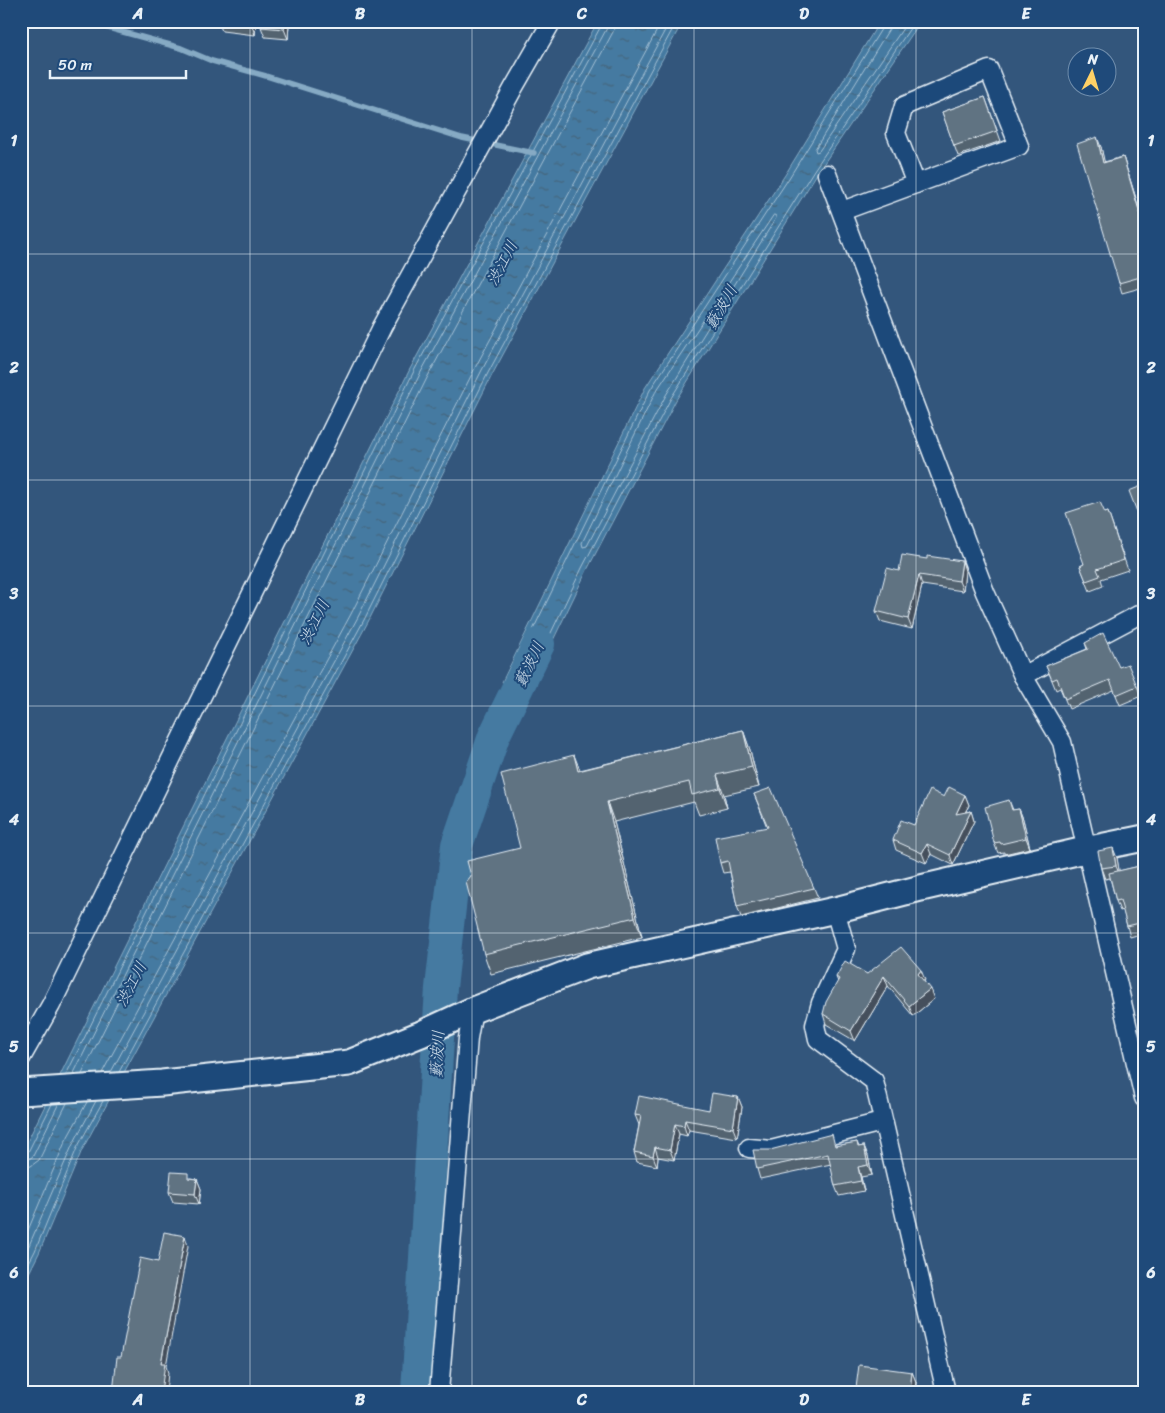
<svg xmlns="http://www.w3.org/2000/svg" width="1165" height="1413" viewBox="0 0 1165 1413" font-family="Sriracha,'Klee One',sans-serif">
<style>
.water{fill:url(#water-ripples);stroke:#86aac4}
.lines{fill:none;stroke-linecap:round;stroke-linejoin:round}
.shore{stroke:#a6c1d5;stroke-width:1}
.stream{stroke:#86aac4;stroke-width:5.5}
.river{stroke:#447aa1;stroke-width:32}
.street-casing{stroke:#e8f1f8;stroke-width:21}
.secondary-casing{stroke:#e8f1f8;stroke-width:29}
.street{stroke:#1f4a7a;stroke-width:18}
.secondary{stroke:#1f4a7a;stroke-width:25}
.wall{fill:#536370;stroke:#e8f1f8}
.shaded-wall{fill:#44505b;stroke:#e8f1f8}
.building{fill:#617382;stroke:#e8f1f8}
.grid{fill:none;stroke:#e8f1f8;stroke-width:1;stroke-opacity:0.55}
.labels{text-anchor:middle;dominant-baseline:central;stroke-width:4;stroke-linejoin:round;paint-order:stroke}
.water-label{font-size:16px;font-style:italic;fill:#cfdfeb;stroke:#1f4a7a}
.neatline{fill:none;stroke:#e8f1f8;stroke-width:2}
.grid-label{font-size:16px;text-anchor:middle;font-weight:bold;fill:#e8f1f8}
</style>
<defs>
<pattern id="water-ripples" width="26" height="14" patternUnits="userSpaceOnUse" patternTransform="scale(1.25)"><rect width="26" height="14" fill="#447aa1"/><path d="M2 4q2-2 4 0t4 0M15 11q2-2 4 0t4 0" fill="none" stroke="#45647a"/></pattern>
</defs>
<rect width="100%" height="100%" fill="#33567c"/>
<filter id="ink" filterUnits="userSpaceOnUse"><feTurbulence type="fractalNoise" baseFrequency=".02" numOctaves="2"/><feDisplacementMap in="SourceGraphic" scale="10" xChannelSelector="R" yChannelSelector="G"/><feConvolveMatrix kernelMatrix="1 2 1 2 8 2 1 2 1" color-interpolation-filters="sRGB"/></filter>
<g filter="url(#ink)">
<!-- water -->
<g class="water">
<polygon points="598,21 683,21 492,375 368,622 82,1150 39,1253 21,1289 21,1154 410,369"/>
<polygon points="880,21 921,21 818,172 676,400 587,570 531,686 502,682 645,388 785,175"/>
</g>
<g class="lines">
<!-- shore -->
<g class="shore">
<polyline points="884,21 883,26 789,178 650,390 511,675 512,679 526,681 529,679 582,568 671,398 814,170 915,21"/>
<polyline points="890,21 889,29 815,149 816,152 819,151 908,21"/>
<polygon points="774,215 776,216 776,218 666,395 587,546 583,547 582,543 655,393"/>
<polyline points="111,1072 358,617 482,370 670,21"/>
<polyline points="119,1072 364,620 488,373 677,21"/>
<polyline points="102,1073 351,614 476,366 662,21"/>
<polyline points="82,1074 427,378 613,32 616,21"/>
<polyline points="66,1075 414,371 601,26 602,21"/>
<polyline points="73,1075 420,374 607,28 608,21"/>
<polyline points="21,1155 28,1152 52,1104"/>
<polyline points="21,1161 28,1160 33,1156 59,1103"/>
<polyline points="21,1169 31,1166 39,1160 67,1103"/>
<polyline points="21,1247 65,1142 87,1102"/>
<polyline points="21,1264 72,1146 96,1101"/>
<polyline points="21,1278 35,1251 77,1148 103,1101"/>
</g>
<!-- stream -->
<polyline class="stream" points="83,21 181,48 212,61 266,76 462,138 534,153"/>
<!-- river -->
<polyline class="river" points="417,1392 441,988 457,845 494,736 539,644"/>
<defs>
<g id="street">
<polyline points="827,174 985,592 1023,676 1062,742 1144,1098"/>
<polyline points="842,211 1019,146 989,70 904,106 896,133 916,184"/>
<polyline points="1023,676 1144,612"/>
<polyline points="835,910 846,949 821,1003 815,1025 818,1039 874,1081 946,1392"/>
<polyline points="21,1058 51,1005 382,327 514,87 552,21"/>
<polyline points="749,1148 771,1150 882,1122"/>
<polyline points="439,1392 468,1038 473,1010"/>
</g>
<polyline id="secondary" points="21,1092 162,1083 349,1063 421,1034 473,1010 587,966 835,910 921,888 1085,850 1144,838"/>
</defs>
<!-- street casing -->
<use href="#street" class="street-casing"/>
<!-- secondary casing -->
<use href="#secondary" class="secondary-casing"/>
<!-- street -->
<use href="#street" class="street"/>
<!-- secondary -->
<use href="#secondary" class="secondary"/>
</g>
<!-- wall -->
<g class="wall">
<polygon points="218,21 256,21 255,35 222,31"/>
<polygon points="289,24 288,39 265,37 261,27"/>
<polygon points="985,97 1001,141 958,156 942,112"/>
<polygon points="1101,147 1104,162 1123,157 1144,224 1144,287 1122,293 1119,283"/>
<polygon points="1108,512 1128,570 1101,579 1103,586 1090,591 1080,566 1084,564 1105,513"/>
<polygon points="899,571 965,571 963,591 922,585 912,629 880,621 876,611"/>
<polygon points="1085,643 1119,667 1137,686 1141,696 1120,705 1114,690 1069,709 1060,688 1056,690 1046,666 1087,649"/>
<polygon points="743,730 750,750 759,787 724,795 727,808 699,815 694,802 614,822 642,937 491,974 484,954 520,848 580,770"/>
<polygon points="754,794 814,888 818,898 741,917 737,906 730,872 723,873 720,863 767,827"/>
<polygon points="965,795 969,805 966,812 971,811 974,821 953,865 931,854 926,863 896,850 893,840 914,825 944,797"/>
<polygon points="1009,800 1013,810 1019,809 1023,819 1030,848 1004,854 1004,852 998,853 994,843"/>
<polygon points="1117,858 1119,871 1144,865 1144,933 1130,937 1127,926 1123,910 1120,911 1116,901 1110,878 1105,879 1101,868"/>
<polygon points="867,974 925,980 924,981 934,999 913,1016 888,986 855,1041 826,1024 823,1014 838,982 836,977"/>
<polygon points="738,1097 742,1107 737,1138 689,1130 687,1136 679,1134 674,1160 658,1157 657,1166 637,1162 634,1152 639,1125 635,1115 709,1110"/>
<polygon points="857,1142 859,1147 864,1146 868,1156 872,1175 861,1177 864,1191 839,1196 835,1186 831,1164 760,1179 757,1169 770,1150 836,1146"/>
<polygon points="190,1178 197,1179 201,1189 199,1204 173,1202 169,1192"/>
<polygon points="912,1372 916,1382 915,1392 857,1392 856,1388"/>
</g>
<!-- shaded-wall -->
<g class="shaded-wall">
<polygon points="252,21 256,21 255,35 252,25"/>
<polygon points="285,21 288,21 289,24 288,39 284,29"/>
<polygon points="1097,137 1101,147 1107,173 1103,163"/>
<polygon points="1123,157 1144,224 1144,227"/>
<polygon points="962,561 965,571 963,591 959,581"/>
<polygon points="919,575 922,585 912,629 908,619"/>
<polygon points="743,730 750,750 759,787 752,767"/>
<polygon points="574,755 582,775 578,771"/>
<polygon points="717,775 724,795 727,808 720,788"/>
<polygon points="965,795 969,805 959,824 956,814"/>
<polygon points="607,802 614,822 642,937 635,917"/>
<polygon points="1019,809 1023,819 1030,848 1026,838"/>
<polygon points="971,811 974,821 953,865 950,855"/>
<polygon points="927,844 931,854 926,863 922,853"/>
<polygon points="1113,848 1117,858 1120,876 1116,866"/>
<polygon points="921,970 925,980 922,984 918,974"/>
<polygon points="884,976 888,986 855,1041 851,1031"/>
<polygon points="930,989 934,999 913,1016 909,1006"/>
<polygon points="738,1097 742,1107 737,1138 733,1128"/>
<polygon points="685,1120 689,1130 687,1136 684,1126"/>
<polygon points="675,1124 679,1134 674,1160 670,1150"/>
<polygon points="864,1146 868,1156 872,1175 868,1165"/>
<polygon points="655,1147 658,1157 657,1166 653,1156"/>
<polygon points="858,1167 861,1177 864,1191 861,1181"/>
<polygon points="197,1179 201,1189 199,1204 195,1194"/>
<polygon points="185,1236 188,1246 166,1366 168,1373 166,1392 161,1392 161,1363"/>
<polygon points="912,1372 916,1382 915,1392 911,1392 910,1390"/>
</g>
<!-- building -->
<g class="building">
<polygon points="218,21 252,21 252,25"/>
<polygon points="262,21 285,21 284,29 261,27"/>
<polygon points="985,97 997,131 954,146 942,112"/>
<polygon points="1097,137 1103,163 1123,157 1144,227 1144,230 1143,230 1144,234 1144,276 1119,283 1077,144"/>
<polygon points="1144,485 1144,530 1129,491"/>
<polygon points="1100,502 1105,513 1108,512 1124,560 1097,569 1100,576 1086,581 1080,566 1084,564 1066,513"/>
<polygon points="902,555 927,559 927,556 962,561 959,581 919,575 908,619 876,611 887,568 899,571"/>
<polygon points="1103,633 1119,667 1128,664 1137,686 1116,695 1110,680 1065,699 1057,678 1052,680 1046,666 1088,649 1085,643"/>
<polygon points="743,730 752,767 717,775 720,788 692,795 689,782 607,802 635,917 484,954 466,882 471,876 467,861 520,848 501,774 574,755 578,771"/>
<polygon points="949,787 965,795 956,814 971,811 950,855 927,844 922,853 893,840 901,820 914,825 930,790 944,797"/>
<polygon points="771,788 814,888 737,906 728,861 720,863 715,837 768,827 754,794"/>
<polygon points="1009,800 1012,810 1019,809 1026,838 1001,844 1000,842 994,843 985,807"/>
<polygon points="1113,848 1116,866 1101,868 1098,851"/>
<polygon points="1144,865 1144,922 1127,926 1120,900 1116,901 1109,873"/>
<polygon points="901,947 921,970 918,974 930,989 909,1006 884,976 851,1031 823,1014 826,1002 839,979 836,977 845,961 867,974"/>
<polygon points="1144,1025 1144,1045 1139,1026"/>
<polygon points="712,1093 738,1097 733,1128 685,1120 684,1126 675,1124 670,1150 655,1147 653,1156 634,1152 641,1116 635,1115 639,1096 709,1110"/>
<polygon points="832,1134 835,1146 857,1142 858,1147 864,1146 868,1165 858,1167 861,1181 835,1186 828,1154 757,1169 753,1150 770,1150"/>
<polygon points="171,1172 188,1173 188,1178 197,1179 195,1194 169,1192"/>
<polygon points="164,1232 185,1236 161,1363 165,1363 161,1392 113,1392 117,1357 121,1357 140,1258 158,1262"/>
<polygon points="859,1365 912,1372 910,1390 883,1387 882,1392 856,1388"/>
</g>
</g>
<!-- grid -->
<path class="grid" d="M 250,21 L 250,1392M 472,21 L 472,1392M 694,21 L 694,1392M 916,21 L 916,1392M 21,254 L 1144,254M 21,480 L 1144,480M 21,706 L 1144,706M 21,933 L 1144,933M 21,1159 L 1144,1159"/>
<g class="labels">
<!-- water labels -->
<g class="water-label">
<text transform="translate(502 263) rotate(-62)">渋江川</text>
<text transform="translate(721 307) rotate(-60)">藪波川</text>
<text transform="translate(314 622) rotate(-63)">渋江川</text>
<text transform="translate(529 664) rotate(-64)">藪波川</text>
<text transform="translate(131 984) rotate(-62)">渋江川</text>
<text transform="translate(437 1054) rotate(-87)">藪波川</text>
</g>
</g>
<!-- margin -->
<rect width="1165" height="1413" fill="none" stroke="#1f4a7a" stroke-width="55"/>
<!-- north arrow -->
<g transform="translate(1092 72) rotate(5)"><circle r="24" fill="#1f4a7a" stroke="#6f8dac"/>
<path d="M0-4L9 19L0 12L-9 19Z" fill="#ffd166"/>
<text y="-8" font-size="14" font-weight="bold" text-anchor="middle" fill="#e8f1f8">N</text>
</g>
<!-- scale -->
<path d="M50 70v8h136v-8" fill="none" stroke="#e8f1f8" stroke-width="2.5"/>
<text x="58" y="70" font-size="15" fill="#e8f1f8" stroke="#1f4a7a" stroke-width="4" paint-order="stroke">50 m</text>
<rect x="28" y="28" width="1110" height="1358" class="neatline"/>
<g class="grid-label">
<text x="138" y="19">A</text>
<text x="360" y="19">B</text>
<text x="582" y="19">C</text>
<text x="804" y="19">D</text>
<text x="1026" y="19">E</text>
<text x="14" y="146">1</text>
<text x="1151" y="146">1</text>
<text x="14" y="373">2</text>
<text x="1151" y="373">2</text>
<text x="14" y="599">3</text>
<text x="1151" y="599">3</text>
<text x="14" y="825">4</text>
<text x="1151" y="825">4</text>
<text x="14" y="1052">5</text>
<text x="1151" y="1052">5</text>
<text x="14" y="1278">6</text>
<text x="1151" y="1278">6</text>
<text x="138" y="1405">A</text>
<text x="360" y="1405">B</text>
<text x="582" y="1405">C</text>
<text x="804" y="1405">D</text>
<text x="1026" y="1405">E</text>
</g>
</svg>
